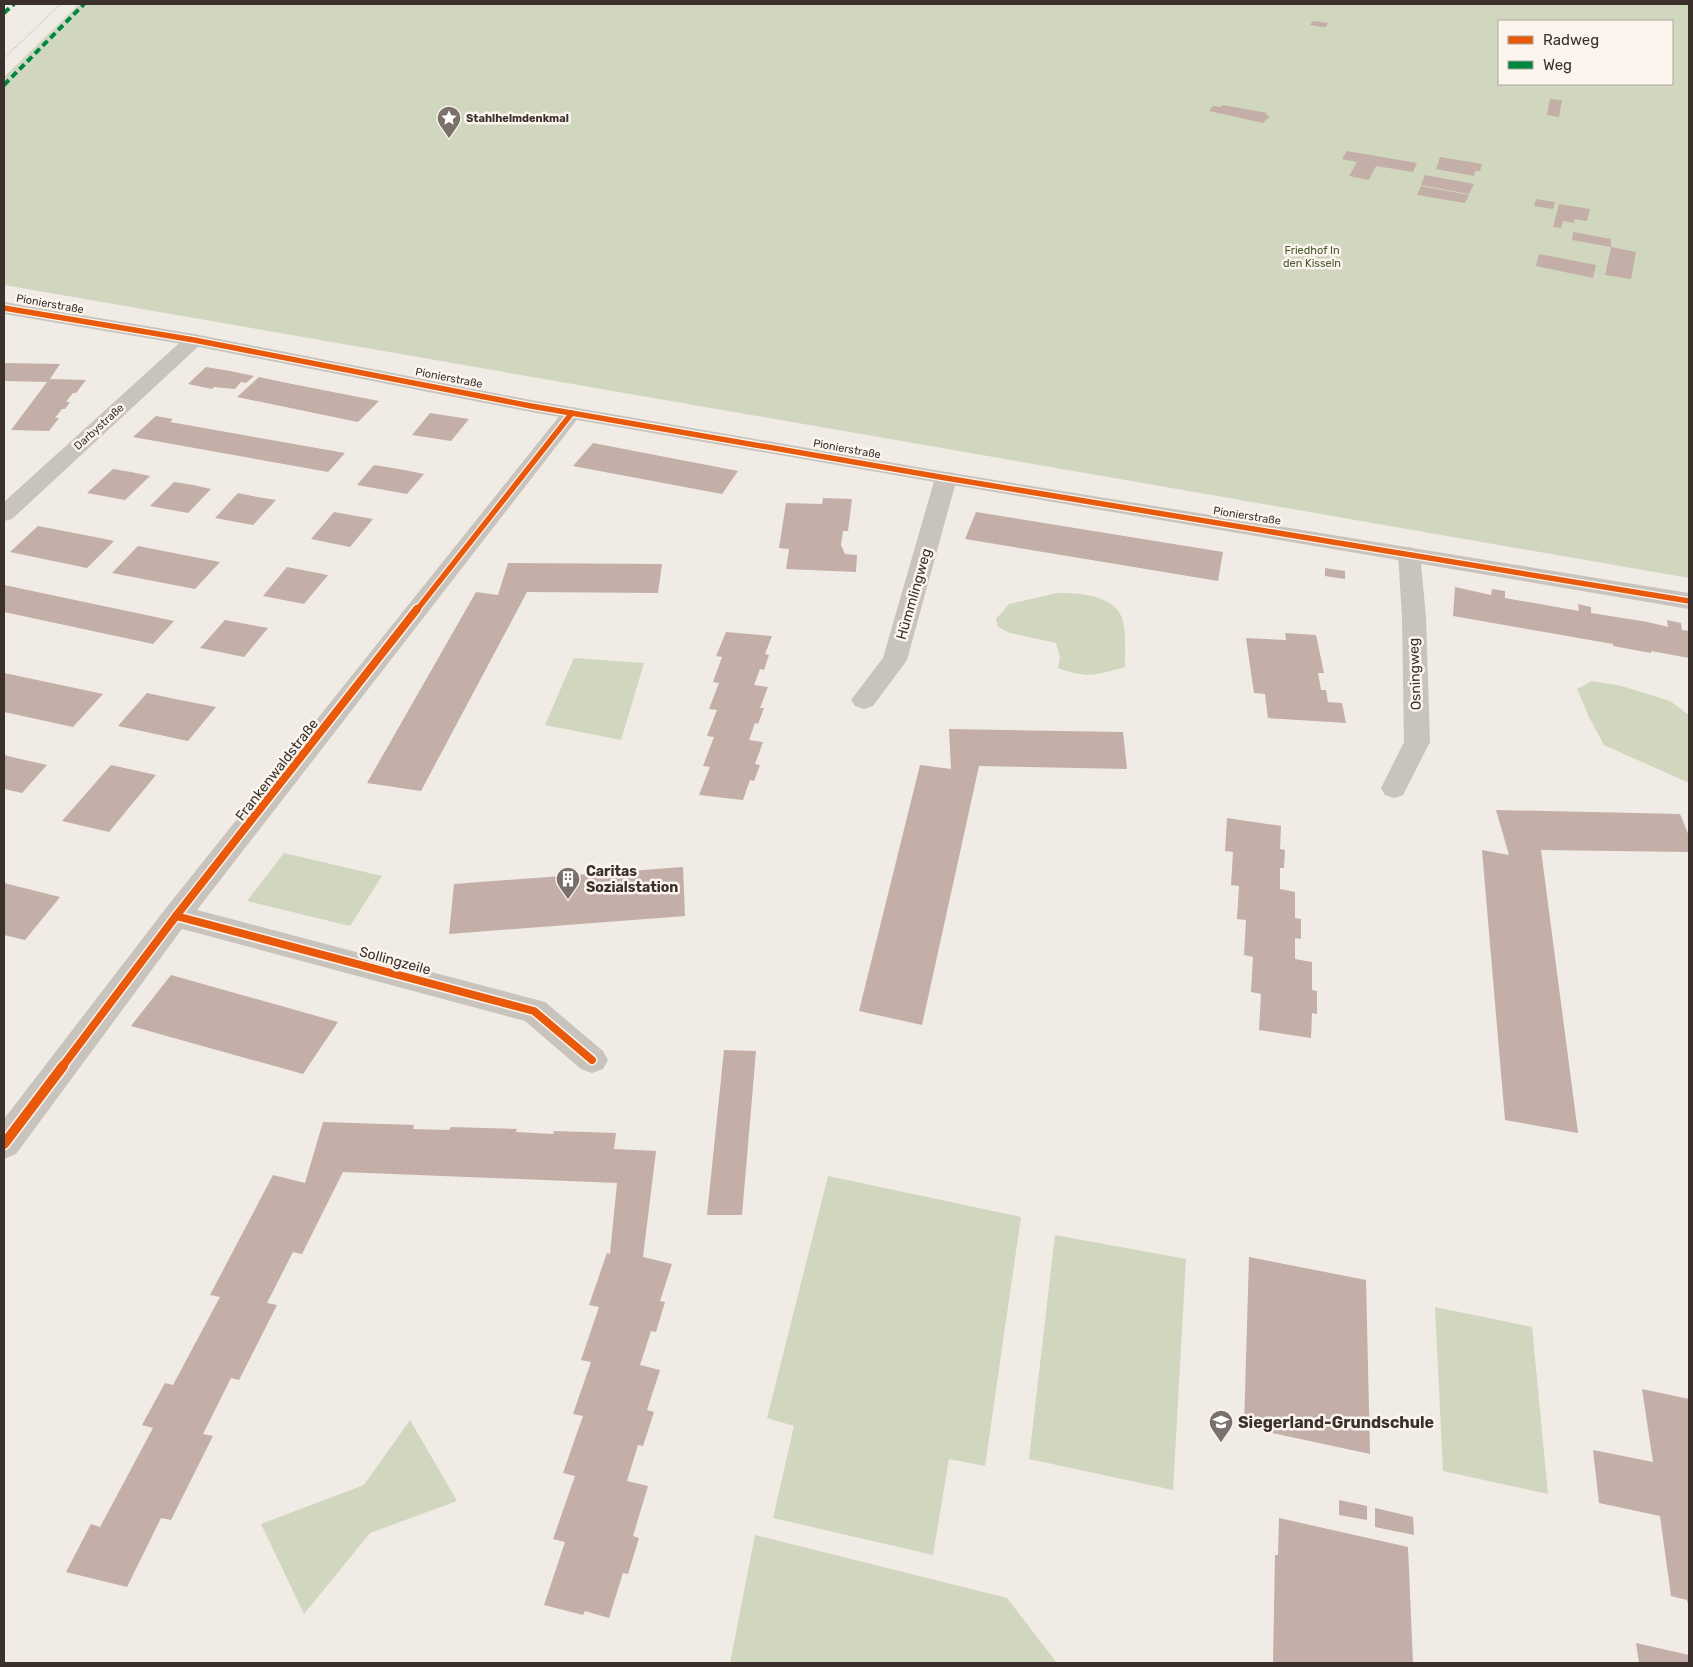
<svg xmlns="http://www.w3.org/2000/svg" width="1693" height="1667" viewBox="0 0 1693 1667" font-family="Rubik,sans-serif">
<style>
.green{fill:#d1d6bf;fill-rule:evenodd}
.building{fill:#c3afa7}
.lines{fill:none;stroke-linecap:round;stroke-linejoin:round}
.minor{fill:#c9c3be;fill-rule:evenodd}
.tertiary{fill:#c9c3be;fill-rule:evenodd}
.rail{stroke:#b1aca8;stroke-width:2;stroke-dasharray:0.5 2;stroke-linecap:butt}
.quiet{stroke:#00873e;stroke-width:4;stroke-dasharray:7 4;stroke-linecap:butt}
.cycleway-far2-casing{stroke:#fbf5ee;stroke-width:8}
.cycleway-far1-casing{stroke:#fbf5ee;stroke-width:11}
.cycleway-casing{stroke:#fbf5ee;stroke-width:13}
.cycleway-far2{stroke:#e8590c;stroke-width:5.5}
.cycleway-far1{stroke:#e8590c;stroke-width:8}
.cycleway{stroke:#e8590c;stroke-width:10}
.labels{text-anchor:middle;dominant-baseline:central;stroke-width:5;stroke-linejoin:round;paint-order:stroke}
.far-poi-label{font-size:11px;font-weight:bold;fill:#3b302b;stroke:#fbf5ee;text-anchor:start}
.far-park-label{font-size:11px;fill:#4a5a2e;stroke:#fbf5ee}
.far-street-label{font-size:11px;fill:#3b302b;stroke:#fbf5ee}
.street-label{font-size:14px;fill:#3b302b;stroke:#fbf5ee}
.poi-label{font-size:14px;font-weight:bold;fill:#3b302b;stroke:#fbf5ee;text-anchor:start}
.near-poi-label{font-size:16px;font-weight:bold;fill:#3b302b;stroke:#fbf5ee;text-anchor:start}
</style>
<rect width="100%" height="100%" fill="#f0ebe5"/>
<!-- green -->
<g class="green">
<path d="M 79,4 L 1689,4 L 1689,578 L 4,285 L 4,77 ZM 1499,21 L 1672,21 L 1672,84 L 1499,84 Z"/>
<path d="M 1057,593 C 1078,593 1116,594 1123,621 C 1126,635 1125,653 1125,667 C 1095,675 1089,679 1058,668 L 1060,657 L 1056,643 L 1010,633 L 998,627 L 996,619 L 1009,604 Z"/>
<polygon points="574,658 644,663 621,740 545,725"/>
<polygon points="1592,681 1622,686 1670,701 1689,715 1689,783 1604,745 1589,717 1577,689"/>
<polygon points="284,853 382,876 350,926 247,901"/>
<polygon points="828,1176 1021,1217 985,1466 949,1459 933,1555 773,1518 794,1426 767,1418"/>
<polygon points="1055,1235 1186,1259 1173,1490 1029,1459"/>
<polygon points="1435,1307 1532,1327 1548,1494 1443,1471"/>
<polygon points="410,1420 457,1501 370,1533 304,1614 261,1524 364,1485"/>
<polygon points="755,1535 1007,1598 1057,1663 730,1663"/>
</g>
<!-- building -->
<g class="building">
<polygon points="1313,21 1328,23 1326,27 1322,27 1310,25"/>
<polygon points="1550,99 1562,100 1559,117 1547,115"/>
<polygon points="1223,105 1267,113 1266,115 1270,116 1263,123 1209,111 1213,106 1221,107"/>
<polygon points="1347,151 1417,163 1413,172 1376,166 1369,180 1349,176 1357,162 1342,159"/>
<polygon points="1440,157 1482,164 1480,171 1475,171 1474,176 1436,169"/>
<polygon points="1425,175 1474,184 1469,194 1421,185"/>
<polygon points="1421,186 1469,195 1465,203 1417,195"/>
<polygon points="1536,199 1555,202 1553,209 1534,206"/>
<polygon points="1559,204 1590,209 1587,221 1575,219 1574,223 1563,221 1561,228 1553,227"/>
<polygon points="1573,232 1611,239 1611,247 1572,240"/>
<polygon points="1611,247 1636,252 1631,279 1605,275"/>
<polygon points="1539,254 1596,265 1593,278 1536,266"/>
<polygon points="4,363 60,364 50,379 86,380 76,393 73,393 66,402 70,402 65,409 62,409 55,418 59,418 49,431 11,430 47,382 4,381"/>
<polygon points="206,367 230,371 254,376 246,383 241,382 235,389 214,387 212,389 188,384"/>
<polygon points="259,377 292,384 379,401 358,422 237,397"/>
<polygon points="430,413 449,416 469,419 451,441 412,435"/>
<polygon points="156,416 173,419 170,422 345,453 328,472 133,437"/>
<polygon points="593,443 738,471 722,494 573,466"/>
<polygon points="374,465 399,469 424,474 407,494 357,485"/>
<polygon points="113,469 131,472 150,476 125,500 87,493"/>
<polygon points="174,482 193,485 211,489 188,513 150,506"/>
<polygon points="238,493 257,497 276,500 253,525 215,518"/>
<polygon points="823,498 852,499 848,531 843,531 841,545 845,554 857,555 856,572 786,569 789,549 779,548 786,503 822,504"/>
<polygon points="334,512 373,519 350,547 311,539"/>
<polygon points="976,512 1223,552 1218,581 965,539"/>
<polygon points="38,526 95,537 114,541 87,568 10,552"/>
<polygon points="138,546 199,558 220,562 195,589 112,573"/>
<polygon points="508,563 662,564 658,593 527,592 421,791 367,783 476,592 498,595"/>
<polygon points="287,567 328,575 304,604 263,596"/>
<polygon points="1325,568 1345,571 1345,579 1325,576"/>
<polygon points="4,585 146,615 174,621 153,644 4,612"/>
<polygon points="1455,587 1491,595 1492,589 1505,591 1505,598 1579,611 1578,604 1591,607 1591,613 1648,622 1668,627 1667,620 1681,623 1682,630 1689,631 1689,658 1651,651 1651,653 1613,646 1613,644 1453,616"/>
<polygon points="225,620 246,624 268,628 244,657 200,648"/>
<polygon points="726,632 772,636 765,654 769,655 764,670 760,669 754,685 768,687 760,708 764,708 758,724 755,723 749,740 763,742 755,764 760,765 754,781 750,780 743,800 699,795 710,767 703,766 714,737 707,736 717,710 709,709 719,683 713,682 722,657 716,656"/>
<polygon points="1285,633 1316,635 1324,673 1318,673 1321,690 1326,690 1328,702 1342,703 1346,723 1268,718 1265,694 1254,693 1246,638 1286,640"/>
<polygon points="4,673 61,685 103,694 73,727 4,712"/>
<polygon points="147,693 170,698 216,707 188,741 118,726"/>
<polygon points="949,729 1123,732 1127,769 979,766 922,1025 859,1011 920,765 951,769"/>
<polygon points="4,755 16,758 47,765 22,793 4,789"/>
<polygon points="111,765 156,775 109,832 62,821"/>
<polygon points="1496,810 1680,814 1689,836 1689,852 1541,850 1578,1133 1505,1120 1482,850 1509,855"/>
<polygon points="1227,818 1281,826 1280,849 1285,850 1284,868 1280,868 1280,889 1295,892 1295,918 1301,919 1301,939 1295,938 1295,959 1312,962 1312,990 1317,991 1317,1014 1312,1013 1311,1038 1259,1030 1261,994 1251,992 1253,957 1244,955 1246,920 1237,919 1239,886 1231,885 1233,852 1225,851"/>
<polygon points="683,867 685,916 449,934 454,884"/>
<polygon points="4,883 60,897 25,940 4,935"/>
<polygon points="171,975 338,1022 303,1074 131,1026"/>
<polygon points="724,1050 756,1051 742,1215 707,1215"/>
<polygon points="323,1122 414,1125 413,1129 449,1130 451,1127 517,1129 516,1132 553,1134 554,1131 616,1133 614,1149 656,1151 643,1257 672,1264 660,1301 665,1302 656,1332 651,1331 640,1365 660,1370 647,1410 654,1412 643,1446 638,1445 627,1481 648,1486 633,1536 639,1538 628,1574 623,1573 609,1618 585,1611 583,1615 544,1605 565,1542 553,1539 575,1476 563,1473 583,1416 573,1414 591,1362 581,1360 599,1307 589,1305 607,1253 610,1254 617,1183 343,1172 302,1254 293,1252 267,1303 277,1305 239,1380 231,1378 203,1434 213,1436 171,1520 161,1518 127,1587 66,1572 91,1524 100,1527 153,1428 142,1425 165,1383 173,1385 220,1297 210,1295 273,1175 305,1183"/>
<polygon points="1249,1257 1366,1280 1370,1454 1244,1427"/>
<polygon points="1642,1389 1689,1399 1689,1607 1687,1600 1671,1596 1660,1516 1599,1503 1593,1450 1653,1462"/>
<polygon points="1339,1500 1367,1506 1367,1520 1339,1515"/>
<polygon points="1375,1508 1413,1517 1414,1535 1375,1527"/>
<polygon points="1279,1518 1408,1547 1413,1663 1273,1663 1275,1555 1278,1555"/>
<polygon points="1636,1643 1689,1655 1689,1663 1639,1663"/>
</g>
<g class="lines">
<!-- minor -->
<g class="minor">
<polygon points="194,334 201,336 204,340 201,344 12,519 4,521 4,502 187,336"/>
<polygon points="572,407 579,409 582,413 579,417 197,910 545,1002 603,1051 608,1060 603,1069 592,1073 581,1069 525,1021 182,929 16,1154 4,1159 4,1119 166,908 565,409"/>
<polygon points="946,472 954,473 957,478 907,660 873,706 864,709 855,706 851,700 883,658 935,478 938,473"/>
<polygon points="1409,547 1417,549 1420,554 1426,617 1430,742 1403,795 1394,798 1385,795 1381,788 1404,742 1402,617 1398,554 1401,549"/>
</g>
<!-- tertiary -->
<polygon class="tertiary" points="4,302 194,334 531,400 946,472 1689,593 1689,609 946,484 531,412 194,346 4,314"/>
<!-- rail -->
<polyline class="rail" points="4,58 61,4"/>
<!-- quiet -->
<g class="quiet">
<polyline points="4,13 14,4"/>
<polyline points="4,85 84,4"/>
</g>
<defs>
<g id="cycleway-far2">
<polyline points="4,308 194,340 531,406 946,478 1689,601"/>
<polyline points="416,611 572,413"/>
</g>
<g id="cycleway-far1">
<polyline points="176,916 534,1011 592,1060"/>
<polyline points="62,1067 176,916 417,609"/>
</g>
<polyline id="cycleway" points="4,1144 63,1066"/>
</defs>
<!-- cycleway-far2 casing -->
<use href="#cycleway-far2" class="cycleway-far2-casing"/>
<!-- cycleway-far1 casing -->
<use href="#cycleway-far1" class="cycleway-far1-casing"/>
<!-- cycleway casing -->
<use href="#cycleway" class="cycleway-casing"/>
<!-- cycleway-far2 -->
<use href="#cycleway-far2" class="cycleway-far2"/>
<!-- cycleway-far1 -->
<use href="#cycleway-far1" class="cycleway-far1"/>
<!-- cycleway -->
<use href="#cycleway" class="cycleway"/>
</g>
<!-- icons -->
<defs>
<symbol id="sight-pin" viewBox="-11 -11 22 30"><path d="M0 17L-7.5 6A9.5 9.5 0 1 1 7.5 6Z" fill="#7a716c" stroke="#fbf5ee"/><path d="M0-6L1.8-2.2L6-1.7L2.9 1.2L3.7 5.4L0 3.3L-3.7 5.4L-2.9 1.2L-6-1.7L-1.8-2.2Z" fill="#fff"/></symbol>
<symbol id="building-pin" viewBox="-11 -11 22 30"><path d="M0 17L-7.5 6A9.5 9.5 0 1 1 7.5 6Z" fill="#7a716c" stroke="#fbf5ee"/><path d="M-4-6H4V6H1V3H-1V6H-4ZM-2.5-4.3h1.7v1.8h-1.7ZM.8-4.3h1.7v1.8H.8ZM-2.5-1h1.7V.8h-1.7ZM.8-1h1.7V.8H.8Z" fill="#fff"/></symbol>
<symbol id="school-pin" viewBox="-11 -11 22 30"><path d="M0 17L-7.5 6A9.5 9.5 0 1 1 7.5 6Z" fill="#7a716c" stroke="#fbf5ee"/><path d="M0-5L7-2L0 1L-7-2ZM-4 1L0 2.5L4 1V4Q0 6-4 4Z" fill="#fff"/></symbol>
</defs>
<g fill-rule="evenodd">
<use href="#sight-pin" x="435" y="104" width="28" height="38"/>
<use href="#building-pin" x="554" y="865" width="28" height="38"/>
<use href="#school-pin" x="1207" y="1408" width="28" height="38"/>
</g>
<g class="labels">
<!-- far-poi labels -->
<g class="far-poi-label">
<text x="466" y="118">Stahlhelmdenkmal</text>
</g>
<!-- far-park labels -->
<g class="far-park-label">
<text x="1312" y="250">Friedhof In<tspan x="1312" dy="13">den Kisseln</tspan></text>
</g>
<!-- far-street labels -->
<g class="far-street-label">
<text transform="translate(50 304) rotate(10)">Pionierstraße</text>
<text transform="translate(449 378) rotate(11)">Pionierstraße</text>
<text transform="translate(99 427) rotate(-42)">Darbystraße</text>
<text transform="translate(847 449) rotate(10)">Pionierstraße</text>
<text transform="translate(1247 516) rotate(9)">Pionierstraße</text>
</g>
<!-- street labels -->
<g class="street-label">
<text transform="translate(914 594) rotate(-74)">Hümmlingweg</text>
<text transform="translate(1415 674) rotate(-92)">Osningweg</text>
<text transform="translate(277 770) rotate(-52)">Frankenwaldstraße</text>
<text transform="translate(395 961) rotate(15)">Sollingzeile</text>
</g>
<!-- poi labels -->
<g class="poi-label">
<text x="586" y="871">Caritas<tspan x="586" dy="16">Sozialstation</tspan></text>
</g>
<!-- near-poi labels -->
<g class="near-poi-label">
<text x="1238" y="1422">Siegerland-Grundschule</text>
</g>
</g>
<!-- border -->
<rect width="1693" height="1667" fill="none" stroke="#3b302b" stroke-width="10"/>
<!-- legend -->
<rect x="1498" y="20" width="175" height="65" fill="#fbf5ee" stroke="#aea6a0"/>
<rect x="1508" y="36" width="25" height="8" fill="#e8590c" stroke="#aea6a0"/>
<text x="1543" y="45" font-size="15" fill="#3b302b">Radweg</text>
<rect x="1508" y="61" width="25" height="8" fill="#00873e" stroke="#aea6a0"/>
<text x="1543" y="70" font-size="15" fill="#3b302b">Weg</text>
</svg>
